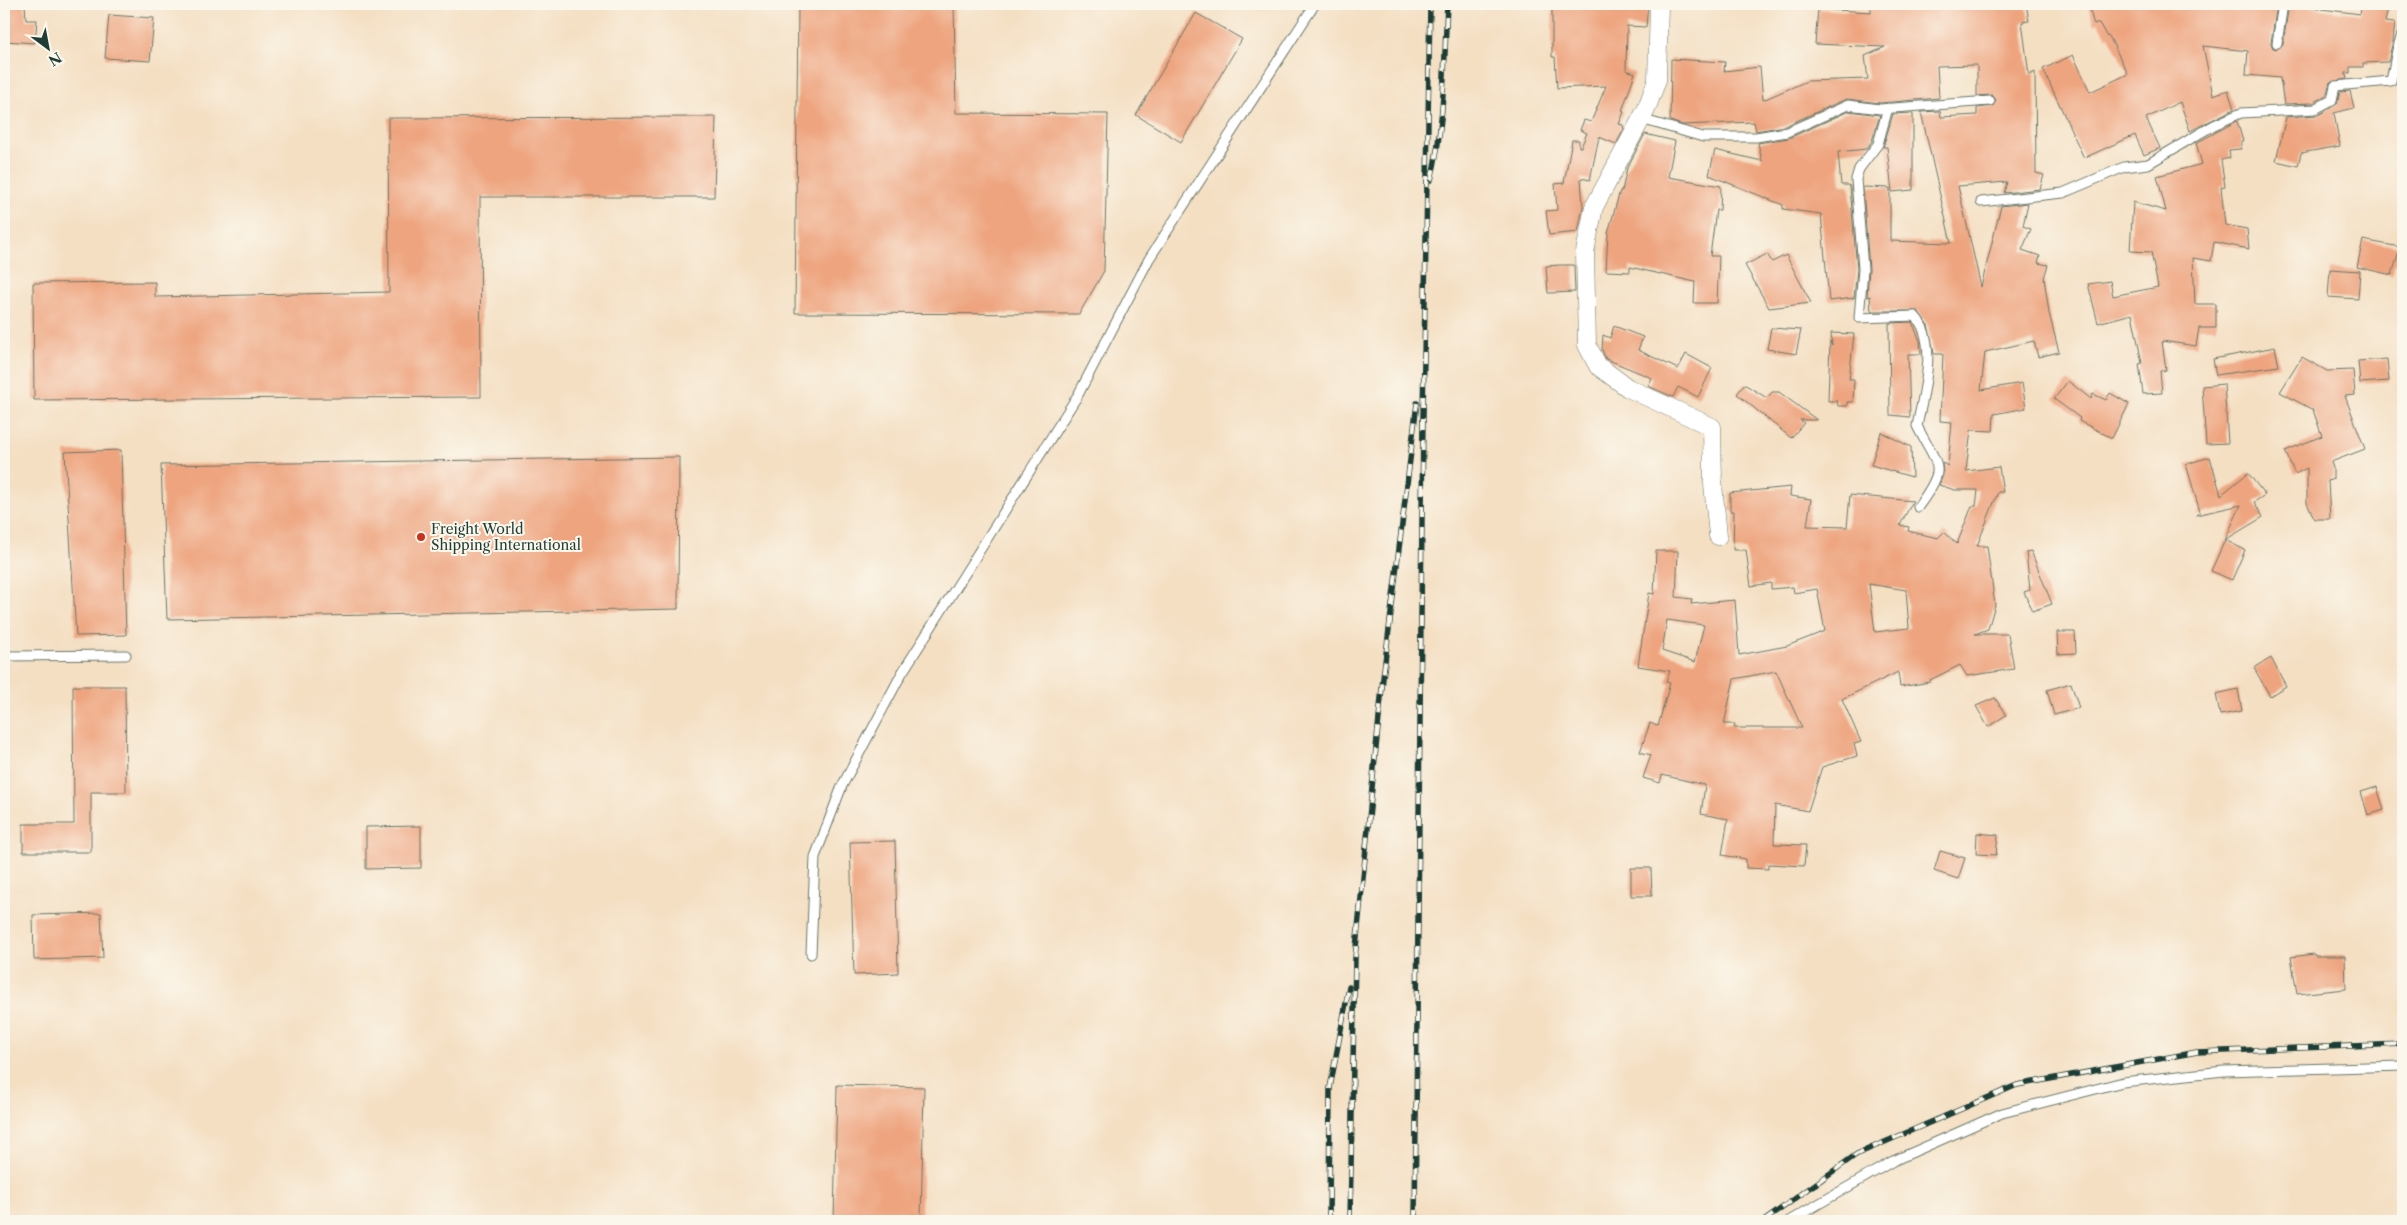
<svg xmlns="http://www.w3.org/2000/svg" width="2407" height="1225" viewBox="0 0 2407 1225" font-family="'Libre Caslon Text',serif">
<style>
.building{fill:#eea47f;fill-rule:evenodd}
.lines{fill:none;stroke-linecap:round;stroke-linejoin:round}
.service-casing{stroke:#6a7666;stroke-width:11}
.minor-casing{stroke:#6a7666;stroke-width:19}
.service{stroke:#fff;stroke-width:9}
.minor{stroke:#fff;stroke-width:18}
.rail-casing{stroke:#1f3d34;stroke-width:5.5}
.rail{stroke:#fbf7ec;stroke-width:4;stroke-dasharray:11;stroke-linecap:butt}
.poi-dot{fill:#c8321e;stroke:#fbf7ec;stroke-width:2}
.labels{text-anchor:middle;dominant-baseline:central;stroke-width:4;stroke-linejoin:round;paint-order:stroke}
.poi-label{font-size:14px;fill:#1f3d34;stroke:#fbf7ec;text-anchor:start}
</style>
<rect width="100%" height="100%" fill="#fbf7ec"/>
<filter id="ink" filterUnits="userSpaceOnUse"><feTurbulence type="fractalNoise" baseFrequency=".02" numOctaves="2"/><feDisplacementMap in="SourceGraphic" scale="10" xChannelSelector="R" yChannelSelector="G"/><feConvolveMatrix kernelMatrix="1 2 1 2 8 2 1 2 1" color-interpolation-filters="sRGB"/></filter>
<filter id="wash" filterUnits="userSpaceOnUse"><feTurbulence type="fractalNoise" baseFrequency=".0096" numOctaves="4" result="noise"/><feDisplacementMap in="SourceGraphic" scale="20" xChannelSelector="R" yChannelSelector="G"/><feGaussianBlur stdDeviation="1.12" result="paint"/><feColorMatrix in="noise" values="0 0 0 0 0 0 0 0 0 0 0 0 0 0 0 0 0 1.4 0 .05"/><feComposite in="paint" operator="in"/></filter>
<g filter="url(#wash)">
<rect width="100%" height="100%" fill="#f4dfc3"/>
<g id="blocks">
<!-- building -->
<g class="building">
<polygon points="4,4 25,4 26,20 37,20 35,43 4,41"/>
<polygon points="798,4 954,4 956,113 1108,114 1104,271 1079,314 795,313"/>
<polygon points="1552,4 1648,4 1646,27 1627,26 1626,70 1635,73 1622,111 1624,112 1619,124 1623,125 1624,129 1616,144 1599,137 1590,180 1581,178 1583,207 1578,232 1549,235 1546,211 1557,210 1555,184 1564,183 1572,140 1579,140 1579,147 1581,147 1587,133 1580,130 1584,120 1591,122 1606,86 1557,88 1555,57 1552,57"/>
<path d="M 1871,4 L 2026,4 L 2029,21 L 2022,22 L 2029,75 L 2035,72 L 2036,173 L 2044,175 L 2040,189 L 2004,193 L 2007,182 L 1958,186 L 1981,287 L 2001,206 L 2028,203 L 2023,226 L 2031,229 L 2022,250 L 2040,256 L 2038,263 L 2048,265 L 2044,278 L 2049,313 L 2059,352 L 2038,357 L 2034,341 L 1985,352 L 1981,390 L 2022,383 L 2026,408 L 1994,414 L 1993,431 L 1971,430 L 1966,471 L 1999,467 L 2003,492 L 1998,492 L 1977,546 L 1987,546 L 1995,605 L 1988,629 L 1975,634 L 2008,634 L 2014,669 L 1967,676 L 1960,665 L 1930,680 L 1930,682 L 1900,687 L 1898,672 L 1842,699 L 1861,742 L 1854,744 L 1857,756 L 1822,767 L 1808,811 L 1775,805 L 1774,844 L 1806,845 L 1804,866 L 1768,864 L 1768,869 L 1746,868 L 1746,859 L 1722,855 L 1728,819 L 1701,814 L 1705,785 L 1662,775 L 1660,783 L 1643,778 L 1651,755 L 1640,752 L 1650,723 L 1658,726 L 1670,683 L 1666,682 L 1670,671 L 1638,666 L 1649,593 L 1654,594 L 1656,551 L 1678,551 L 1676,597 L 1692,599 L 1691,604 L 1735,600 L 1739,655 L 1787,646 L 1825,631 L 1817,589 L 1794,593 L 1793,587 L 1771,589 L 1771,583 L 1751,586 L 1746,550 L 1733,550 L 1734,511 L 1730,511 L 1730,493 L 1791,487 L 1790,496 L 1811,499 L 1807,526 L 1847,527 L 1850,495 L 1913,501 L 1900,525 L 1909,527 L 1908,531 L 1938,538 L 1944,532 L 1957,544 L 1972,506 L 1976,506 L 1978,490 L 1955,490 L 1939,485 L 1943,475 L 1942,463 L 1948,466 L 1952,422 L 1940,421 L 1943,354 L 1934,354 L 1928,325 L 1918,311 L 1871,311 L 1870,296 L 1867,297 L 1869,269 L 1863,187 L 1890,188 L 1890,241 L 1951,243 L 1921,112 L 1940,111 L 1941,117 L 1977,115 L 1977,108 L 1993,106 L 1996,100 L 1992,95 L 1977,96 L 1977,65 L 1937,66 L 1939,98 L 1880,103 L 1846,99 L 1785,126 L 1756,131 L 1754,122 L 1682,125 L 1670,121 L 1671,59 L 1725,62 L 1724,71 L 1760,67 L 1763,100 L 1807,81 L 1868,79 L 1865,56 L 1885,47 L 1815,44 L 1818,9 L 1871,12 ZM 1869,584 L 1906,590 L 1909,628 L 1875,632 ZM 1667,620 L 1704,625 L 1695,662 L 1662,651 ZM 1776,671 L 1802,728 L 1734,728 L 1735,724 L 1724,724 L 1734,679 Z"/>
<polygon points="2088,4 2277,4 2271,43 2273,48 2277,49 2283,44 2289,4 2306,4 2322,9 2360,14 2362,4 2389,4 2385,22 2395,23 2393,41 2388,62 2363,63 2363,67 2350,67 2350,73 2346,73 2347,79 2330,82 2326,96 2313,103 2284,104 2280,78 2246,75 2248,51 2203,46 2213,95 2228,90 2234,109 2190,131 2180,102 2146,118 2160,148 2144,155 2135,135 2084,158 2043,69 2073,55 2090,92 2128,74 2109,36 2107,37 2099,23 2094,25"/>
<polygon points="1196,13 1242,39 1181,142 1136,115"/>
<polygon points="109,15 154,18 150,61 105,58"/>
<polygon points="2350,91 2354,108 2334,113 2340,146 2301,153 2298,166 2276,161 2286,117 2318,115 2337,104 2340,92"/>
<polygon points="1849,111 1880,115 1872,141 1866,149 1838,152 1841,185 1849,185 1850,187 1857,269 1854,298 1829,301 1821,214 1783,209 1783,205 1709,175 1715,150 1762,161 1758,143 1789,138"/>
<polygon points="1913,113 1913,190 1892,192 1887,147 1883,147 1893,114"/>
<polygon points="716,117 714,197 480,197 481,397 34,400 33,283 155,282 155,297 389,292 388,118"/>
<polygon points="2237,121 2243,141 2241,141 2241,149 2229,150 2230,158 2221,160 2225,186 2221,187 2225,225 2247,229 2249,249 2214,242 2211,261 2193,258 2195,304 2216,304 2216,328 2199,328 2196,346 2162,341 2166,370 2160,371 2162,393 2143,394 2139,364 2142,363 2132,314 2098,323 2088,284 2110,281 2113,296 2158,287 2151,252 2130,251 2133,202 2166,211 2157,176 2202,164 2196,143"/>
<polygon points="1645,134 1675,141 1668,177 1721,186 1720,210 1716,210 1710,256 1719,256 1717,303 1694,303 1695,282 1630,267 1630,272 1606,271 1608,233 1620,191 1622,191 1627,168"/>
<polygon points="2363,240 2400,247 2392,275 2357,267"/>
<polygon points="1767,254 1772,262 1786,255 1811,303 1769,308 1745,265"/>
<polygon points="1560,265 1574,265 1575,292 1548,293 1546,266"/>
<polygon points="2330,269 2360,271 2358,299 2328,297"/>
<polygon points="1912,322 1920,341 1921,354 1908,354 1910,417 1890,415 1889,323"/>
<polygon points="1614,326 1643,337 1638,350 1678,369 1686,354 1712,368 1698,397 1678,387 1673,397 1648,386 1652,378 1606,359 1602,350 1603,335 1610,338"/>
<polygon points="1771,328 1801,330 1796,354 1767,349"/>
<polygon points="1831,333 1854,334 1849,379 1854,379 1853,402 1847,402 1847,406 1838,406 1837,401 1828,401 1830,341 1832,346"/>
<polygon points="2275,347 2279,366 2216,375 2213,359"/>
<polygon points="2302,357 2327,371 2353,370 2355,395 2345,396 2365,449 2331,462 2333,468 2333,479 2328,481 2330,519 2314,519 2307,503 2307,468 2295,474 2285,451 2322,436 2313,410 2280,392"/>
<polygon points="2387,359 2389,381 2360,383 2358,361"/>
<polygon points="2068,381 2091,399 2093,394 2106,400 2110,393 2129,404 2112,438 2079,421 2080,418 2054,399"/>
<polygon points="1744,384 1767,398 1772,392 1779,392 1817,420 1800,420 1804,423 1791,438 1737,394"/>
<polygon points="2224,384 2228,443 2206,444 2202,386"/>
<polygon points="1881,432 1911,447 1912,477 1871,465"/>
<polygon points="121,450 126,635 76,636 65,452"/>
<polygon points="679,457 678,609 167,619 161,465"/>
<polygon points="2210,457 2221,495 2248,473 2265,495 2254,502 2263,517 2225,540 2241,505 2196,515 2200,512 2186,464"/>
<polygon points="2225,540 2245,550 2232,580 2211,571"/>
<polygon points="2031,551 2052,604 2032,611 2024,592 2030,590 2026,552"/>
<polygon points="2057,632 2075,632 2076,653 2058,654"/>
<polygon points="2271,658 2286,686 2270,696 2254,668"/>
<polygon points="2071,683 2079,708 2054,715 2047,690"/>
<polygon points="73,686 125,686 126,792 91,792 91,852 23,852 23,824 74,824"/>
<polygon points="2238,689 2242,711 2220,715 2216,694"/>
<polygon points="1995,698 2006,715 1988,727 1976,706"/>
<polygon points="2377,787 2384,810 2368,815 2361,792"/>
<polygon points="421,826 421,868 366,869 366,827"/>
<polygon points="1977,833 1998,835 1996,855 1976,854"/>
<polygon points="895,841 898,973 854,975 850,842"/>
<polygon points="1940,851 1965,858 1958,879 1934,871"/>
<polygon points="1631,868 1651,868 1652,896 1631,896"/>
<polygon points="101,913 103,958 34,960 33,915"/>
<polygon points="2314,954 2315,956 2345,956 2346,989 2297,994 2291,957"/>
<polygon points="837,1085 924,1087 921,1221 834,1221"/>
</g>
</g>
</g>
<g filter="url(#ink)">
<use href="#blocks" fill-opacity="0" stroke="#6a7666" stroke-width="1"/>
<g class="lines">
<defs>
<g id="service">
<polyline points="2277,43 2283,4"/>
<path d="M 1888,108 L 1878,144 L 1859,169 L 1856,179 L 1863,269 L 1859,318 L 1915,316 C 1939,341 1923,396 1917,426 C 1939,469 1948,465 1918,507"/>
<polyline points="1641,119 1703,137 1756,137 1787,132 1848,105 1880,109 1990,101"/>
<polyline points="1981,202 2063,193 2124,167 2148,164 2214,125 2241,113 2315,109 2332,100 2335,86 2391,81 2397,50 2403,31"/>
<polyline points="4,656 126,655"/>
<polyline points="811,954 815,857 842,786 902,673 1078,395 1149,259 1315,4"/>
<polyline points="1789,1221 1893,1161 2002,1113 2123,1082 2224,1071 2403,1066"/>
</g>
<polyline id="minor" points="1659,4 1657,80 1646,110 1594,207 1585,252 1587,345 1598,366 1628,388 1712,427 1713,484 1718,536"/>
</defs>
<!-- service casing -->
<use href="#service" class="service-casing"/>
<!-- minor casing -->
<use href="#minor" class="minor-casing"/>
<!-- service -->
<use href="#service" class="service"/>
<!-- minor -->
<use href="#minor" class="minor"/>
<defs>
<g id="rail">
<path d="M 1431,180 C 1445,123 1444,63 1447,4"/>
<polyline points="1329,1221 1330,1088 1349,987"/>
<polyline points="1350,1221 1355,958 1383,678 1417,403"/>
<polyline points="1415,1221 1423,417 1430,4"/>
<polyline points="1764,1221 1857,1154 2017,1085 2197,1052 2403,1044"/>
</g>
</defs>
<!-- rail casing -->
<use href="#rail" class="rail-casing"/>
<!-- rail -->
<use href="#rail" class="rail"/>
</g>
</g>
<!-- markers -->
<circle class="poi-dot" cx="421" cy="537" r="5"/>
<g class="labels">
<!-- poi labels -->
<g class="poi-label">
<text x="431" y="529">Freight World<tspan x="431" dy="16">Shipping International</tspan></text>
</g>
</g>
<!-- margin -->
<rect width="2407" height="1225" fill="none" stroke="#fbf7ec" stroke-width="20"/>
<!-- north arrow -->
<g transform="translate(48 48) rotate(148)" stroke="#fbf7ec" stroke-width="4" paint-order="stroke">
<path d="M0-4L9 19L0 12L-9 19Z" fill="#1f3d34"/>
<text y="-8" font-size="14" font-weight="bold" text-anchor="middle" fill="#1f3d34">N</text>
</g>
</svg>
